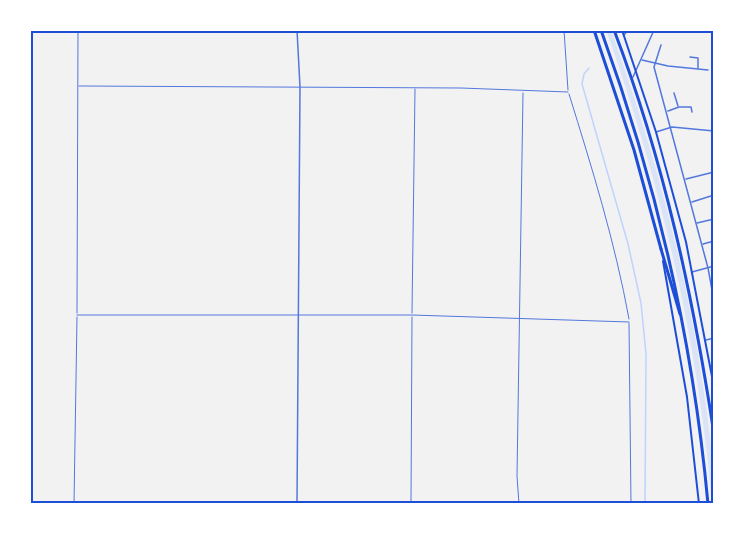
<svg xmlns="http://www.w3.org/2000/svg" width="744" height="534" viewBox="0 0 744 534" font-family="Barlow,sans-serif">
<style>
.green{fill:#dbe4f7}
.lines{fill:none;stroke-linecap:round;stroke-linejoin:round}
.stream{stroke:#bfd3fe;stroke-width:1.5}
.service{stroke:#5277de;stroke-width:1}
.minor{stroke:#5277de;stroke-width:1.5}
.tertiary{stroke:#5277de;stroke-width:1.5}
.secondary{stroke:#1d4ed8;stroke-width:2}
.trunk{stroke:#1d4ed8;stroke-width:3}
.motorway{stroke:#1d4ed8;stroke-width:3}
.neatline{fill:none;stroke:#1d4ed8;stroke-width:2}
</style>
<rect width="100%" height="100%" fill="#f2f2f2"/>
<!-- green -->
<path class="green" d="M 606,30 L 611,30 C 651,141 683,256 701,373 C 708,417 714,460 714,504 L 712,504 C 698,341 661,184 606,30 Z"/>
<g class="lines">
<!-- stream -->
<polyline class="stream" points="589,68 584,74 582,84 628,244 641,303 646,354 645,504"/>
<!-- service -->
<g class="service">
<polyline points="564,30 568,90"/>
<polyline points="79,86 461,88 568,92"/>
<path d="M 569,94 C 592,168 615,242 629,319"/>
<polyline points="77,313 78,30"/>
<polyline points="412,313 415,89"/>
<polyline points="77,315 412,315 629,322"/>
<polyline points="629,323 631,504"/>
<polyline points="74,504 77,317"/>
<polyline points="411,504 412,317"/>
<polyline points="519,504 517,476 523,93"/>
</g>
<!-- minor -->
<g class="minor">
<polyline points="624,35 628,30"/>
<polyline points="661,45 654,67 708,268 714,301"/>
<polyline points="690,57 698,58 698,68"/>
<polyline points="642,60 668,66 708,70"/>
<polyline points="633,77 654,30"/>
<polyline points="674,93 678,106"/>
<polyline points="668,111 679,107 691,107 692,112"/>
<polyline points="656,132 672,127 714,131"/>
<polyline points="686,179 714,172"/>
<polyline points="692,202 714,195"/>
<polyline points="697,223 714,219"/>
<polyline points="703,244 714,241"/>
<polyline points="692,272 714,266"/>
<polyline points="706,340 714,338"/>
</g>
<!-- tertiary -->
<polyline class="tertiary" points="297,504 300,87 297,30"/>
<!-- secondary -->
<g class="secondary">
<polyline points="622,30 656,132 686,242 714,387"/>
<polyline points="663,261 687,397 699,504"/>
</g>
<!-- trunk -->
<polyline class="trunk" points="594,30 634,150 661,249"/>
<!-- motorway -->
<g class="motorway">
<path d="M 601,30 C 657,184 693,341 708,504"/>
<path d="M 614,30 C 664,161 693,296 714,434"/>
<polyline points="661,249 680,314"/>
</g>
</g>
<!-- border -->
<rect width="744" height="534" fill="none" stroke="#ffffff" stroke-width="63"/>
<rect x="32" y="32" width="680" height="470" class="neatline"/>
</svg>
